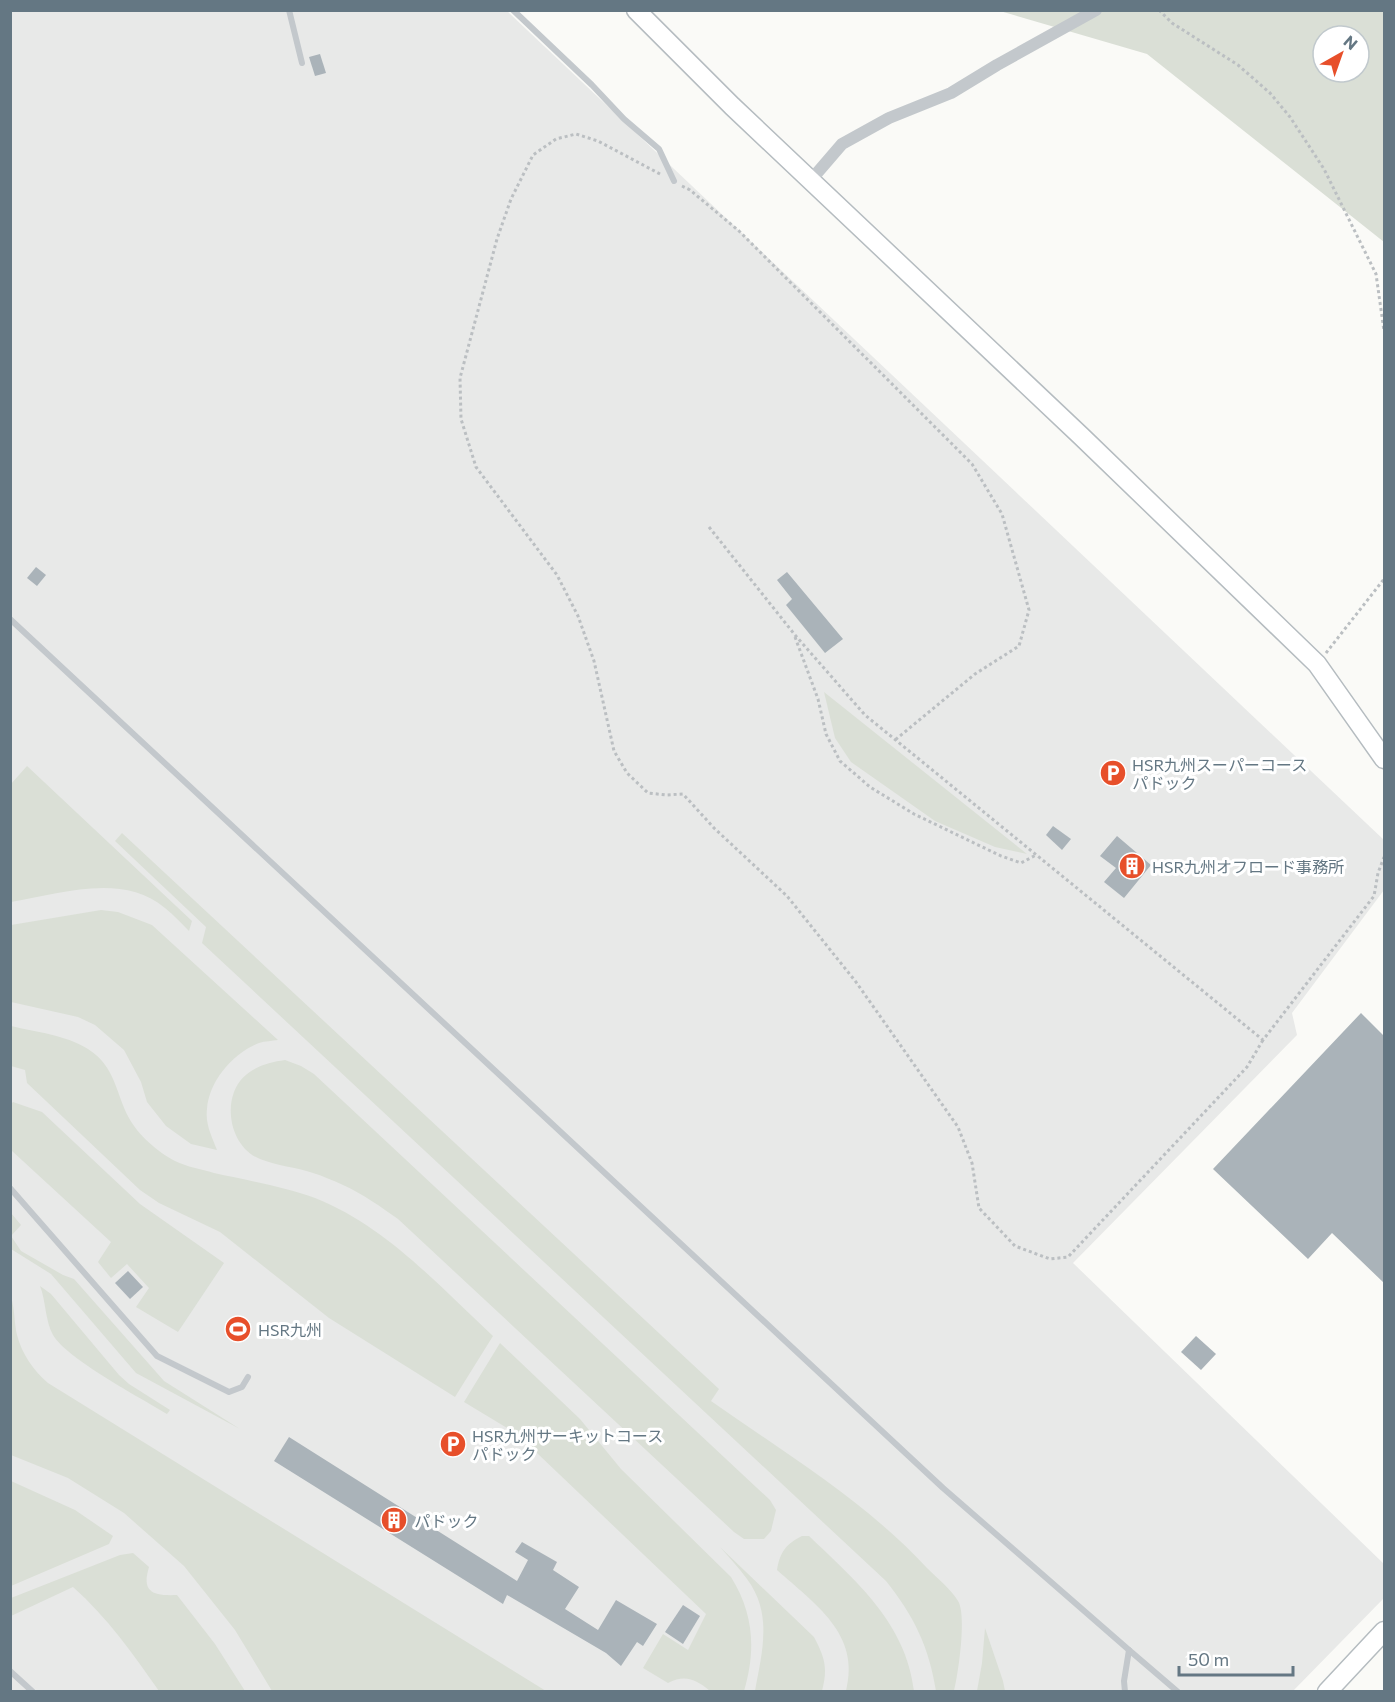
<svg xmlns="http://www.w3.org/2000/svg" width="1395" height="1702" viewBox="0 0 1395 1702" font-family="Commissioner,'Noto Sans JP',sans-serif">
<style>
.built{fill:#e8e9e8}
.green{fill:#dadfd6;fill-rule:evenodd}
.building{fill:#aab3b9}
.lines{fill:none;stroke-linecap:round;stroke-linejoin:round}
.secondary-casing{stroke:#b5bcc0;stroke-width:21}
.path{stroke:#bbbfc2;stroke-width:3;stroke-dasharray:3 3;stroke-linecap:butt}
.lane{stroke:#c3c8cc;stroke-width:6}
.street{stroke:#c3c8cc;stroke-width:12}
.secondary{stroke:#fff;stroke-width:18}
.labels{text-anchor:middle;dominant-baseline:central;stroke-width:6;stroke-linejoin:round;paint-order:stroke}
.poi-label{font-size:16px;fill:#647783;stroke:#fff;text-anchor:start}
</style>
<rect width="100%" height="100%" fill="#fafaf7"/>
<!-- built -->
<polygon class="built" points="11,11 507,11 1384,840 1384,890 1292,1013 1297,1035 1073,1263 1384,1564 1384,1598 1293,1691 11,1692"/>
<!-- green -->
<g class="green">
<path d="M 1000,11 L 1384,11 L 1384,242 L 1147,54 ZM 1323,36 L 1359,36 L 1359,72 L 1323,72 Z"/>
<polygon points="824,692 1027,854 995,847 935,821 851,762 835,738"/>
<path d="M 27,766 L 192,921 L 189,931 C 181,923 174,915 165,908 C 122,872 60,894 11,902 L 11,784 Z"/>
<path d="M 122,833 L 719,1389 L 711,1401 C 785,1453 865,1501 927,1568 C 937,1578 951,1589 958,1601 C 967,1615 958,1675 954,1691 L 936,1691 C 929,1647 914,1616 886,1581 L 202,943 L 206,927 L 115,841 Z"/>
<path d="M 101,910 L 118,912 L 152,925 L 278,1040 C 272,1041 265,1041 259,1043 C 233,1053 209,1081 207,1109 C 205,1124 212,1137 217,1150 L 191,1144 L 166,1126 L 147,1102 L 141,1082 L 124,1050 L 95,1025 L 78,1017 L 11,1002 L 11,925 Z"/>
<path d="M 11,1026 C 36,1032 66,1035 88,1049 C 116,1067 115,1092 129,1118 C 138,1135 158,1152 175,1161 C 187,1167 201,1169 214,1173 C 246,1180 285,1187 315,1198 C 386,1226 438,1285 493,1336 L 455,1397 L 329,1318 L 220,1232 L 159,1203 L 140,1190 L 27,1083 L 25,1070 L 11,1066 Z"/>
<path d="M 285,1060 L 301,1066 L 314,1074 L 770,1500 L 776,1510 L 771,1531 L 764,1539 L 744,1539 L 734,1532 L 398,1219 C 381,1207 363,1194 343,1185 C 334,1181 323,1176 313,1173 C 296,1167 277,1166 260,1159 C 235,1149 225,1116 234,1092 C 242,1070 264,1063 285,1060 Z"/>
<polygon points="13,1102 42,1112 140,1204 224,1263 178,1332 136,1307 149,1288 127,1264 111,1278 98,1262 111,1242 11,1150 11,1104"/>
<polygon points="11,1213 21,1225 11,1236 21,1251 63,1275 74,1279 164,1381 240,1429 136,1373 51,1274 11,1249"/>
<path d="M 40,1286 L 51,1294 L 119,1375 L 129,1384 L 170,1410 L 167,1414 C 141,1398 67,1359 53,1335 C 45,1321 46,1301 40,1286 Z"/>
<path d="M 11,1297 C 15,1310 14,1322 17,1335 C 22,1354 33,1370 48,1383 L 546,1691 L 272,1691 L 235,1630 L 184,1566 L 124,1513 L 68,1478 L 11,1455 Z"/>
<path d="M 500,1343 L 580,1419 L 621,1469 L 731,1577 C 754,1614 756,1650 744,1691 L 710,1691 C 696,1679 685,1674 668,1683 L 643,1668 L 663,1634 L 688,1650 L 706,1614 L 517,1434 L 464,1402 Z"/>
<polygon points="11,1481 75,1510 113,1536 109,1544 11,1586"/>
<path d="M 802,1536 L 809,1536 C 856,1581 906,1623 914,1691 L 846,1691 C 861,1634 815,1604 777,1570 C 780,1552 786,1544 802,1536 Z"/>
<path d="M 720,1547 L 814,1637 C 825,1658 828,1668 822,1691 L 755,1691 C 762,1652 773,1614 747,1579 C 739,1568 729,1557 720,1547 Z"/>
<path d="M 133,1553 L 149,1567 C 141,1593 154,1596 177,1595 L 215,1644 L 245,1691 L 159,1691 C 133,1654 108,1618 73,1587 L 11,1616 L 11,1598 L 120,1555 Z"/>
<polygon points="985,1628 1003,1681 1005,1691 977,1691 982,1663"/>
</g>
<!-- building -->
<g class="building">
<polygon points="320,54 326,73 315,76 309,57"/>
<polygon points="36,567 46,575 37,586 27,578"/>
<polygon points="787,572 843,639 825,653 786,605 792,599 777,580"/>
<polygon points="1053,826 1071,839 1062,850 1046,835"/>
<polygon points="1117,836 1151,865 1124,898 1104,882 1116,868 1100,856"/>
<polygon points="1361,1013 1384,1036 1384,1283 1332,1233 1308,1259 1213,1169"/>
<polygon points="128,1271 143,1287 130,1299 115,1283"/>
<polygon points="1196,1336 1216,1354 1201,1370 1181,1352"/>
<polygon points="289,1437 517,1581 528,1560 515,1552 522,1542 557,1562 553,1570 579,1587 565,1609 598,1630 616,1600 657,1624 643,1646 637,1642 621,1666 606,1653 507,1595 503,1604 274,1461"/>
<polygon points="683,1605 700,1616 683,1644 665,1632"/>
</g>
<g class="lines">
<defs>
<g id="secondary">
<polyline points="636,10 732,106 1081,436 1317,664 1384,759"/>
<polyline points="1327,1692 1384,1631"/>
</g>
</defs>
<!-- secondary casing -->
<use href="#secondary" class="secondary-casing"/>
<!-- path -->
<g class="path">
<polyline points="1159,10 1172,23 1238,65 1270,93 1290,117 1324,169 1376,274 1384,331"/>
<polyline points="660,174 598,141 576,134 556,139 533,155 511,199 497,239 460,378 461,419 476,467 557,575 578,616 594,661 614,751 627,773 648,793 666,795 683,794 714,828 787,896 856,982 958,1127 972,1163 979,1208 1015,1246 1050,1259 1068,1257 1247,1067 1263,1040"/>
<polyline points="682,186 690,190 739,231 972,464 1002,514 1029,610 1019,646 975,674 895,740"/>
<polyline points="709,527 795,635 865,715 1263,1040 1374,896 1378,873 1384,857"/>
<polyline points="795,637 818,699 826,734 840,761 870,787 914,814 1001,856 1021,863 1036,855"/>
<polyline points="1326,653 1384,579"/>
</g>
<!-- lane -->
<g class="lane">
<polyline points="289,10 302,63"/>
<polyline points="513,10 592,85 624,119 659,149 674,181"/>
<polyline points="10,619 943,1488 1129,1650"/>
<polyline points="10,1188 157,1356 229,1392 242,1387 248,1377"/>
<polyline points="10,1671 33,1692"/>
<polyline points="1125,1692 1124,1681 1129,1650 1178,1692"/>
</g>
<!-- street -->
<polyline class="street" points="811,180 842,144 889,118 951,93 997,65 1096,10"/>
<!-- secondary -->
<use href="#secondary" class="secondary"/>
</g>
<!-- icons -->
<defs>
<symbol id="parking-disc" viewBox="-11 -11 22 22"><circle r="9.5" fill="#e74f2a" stroke="#fff"/><path d="M-3.5-5.5H1a3.5 3.5 0 0 1 0 7H-1V5.5H-3.5ZM-1-3.4V-.6H.8a1.4 1.4 0 0 0 0-2.8Z" fill="#fff"/></symbol>
<symbol id="building-disc" viewBox="-11 -11 22 22"><circle r="9.5" fill="#e74f2a" stroke="#fff"/><path d="M-4-6H4V6H1V3H-1V6H-4ZM-2.5-4.3h1.7v1.8h-1.7ZM.8-4.3h1.7v1.8H.8ZM-2.5-1h1.7V.8h-1.7ZM.8-1h1.7V.8H.8Z" fill="#fff"/></symbol>
<symbol id="stadium-disc" viewBox="-11 -11 22 22"><circle r="9.5" fill="#e74f2a" stroke="#fff"/><path d="M0-5a6.5 5 0 1 0 0 10a6.5 5 0 1 0 0-10ZM-3.5-1.8h7v3.6h-7Z" fill="#fff"/></symbol>
</defs>
<g fill-rule="evenodd">
<use href="#parking-disc" x="1098" y="758" width="30" height="30"/>
<use href="#building-disc" x="1117" y="851" width="30" height="30"/>
<use href="#stadium-disc" x="223" y="1314" width="30" height="30"/>
<use href="#parking-disc" x="438" y="1429" width="30" height="30"/>
<use href="#building-disc" x="379" y="1505" width="30" height="30"/>
</g>
<g class="labels">
<!-- poi labels -->
<g class="poi-label">
<text x="1132" y="764">HSR九州スーパーコース<tspan x="1132" dy="18">パドック</tspan></text>
<text x="1152" y="866">HSR九州オフロード事務所</text>
<text x="258" y="1329">HSR九州</text>
<text x="472" y="1435">HSR九州サーキットコース<tspan x="472" dy="18">パドック</tspan></text>
<text x="414" y="1520">パドック</text>
</g>
</g>
<!-- border -->
<rect width="1395" height="1702" fill="none" stroke="#647783" stroke-width="24"/>
<!-- north arrow -->
<g transform="translate(1341 54) rotate(40)"><circle r="28" fill="#ffffff" stroke="#c1c9cd" stroke-width="1.5"/>
<path d="M0-4.5L10 22L0 15L-10 22Z" fill="#e74f2a"/>
<text y="-9" font-size="16" font-weight="bold" text-anchor="middle" fill="#647783">N</text>
</g>
<!-- scale -->
<path d="M1179 1666v9h114v-9" fill="none" stroke="#647783" stroke-width="3"/>
<text x="1188" y="1666" font-size="18" fill="#647783" stroke="#ffffff" stroke-width="4.5" paint-order="stroke">50 m</text>
</svg>
